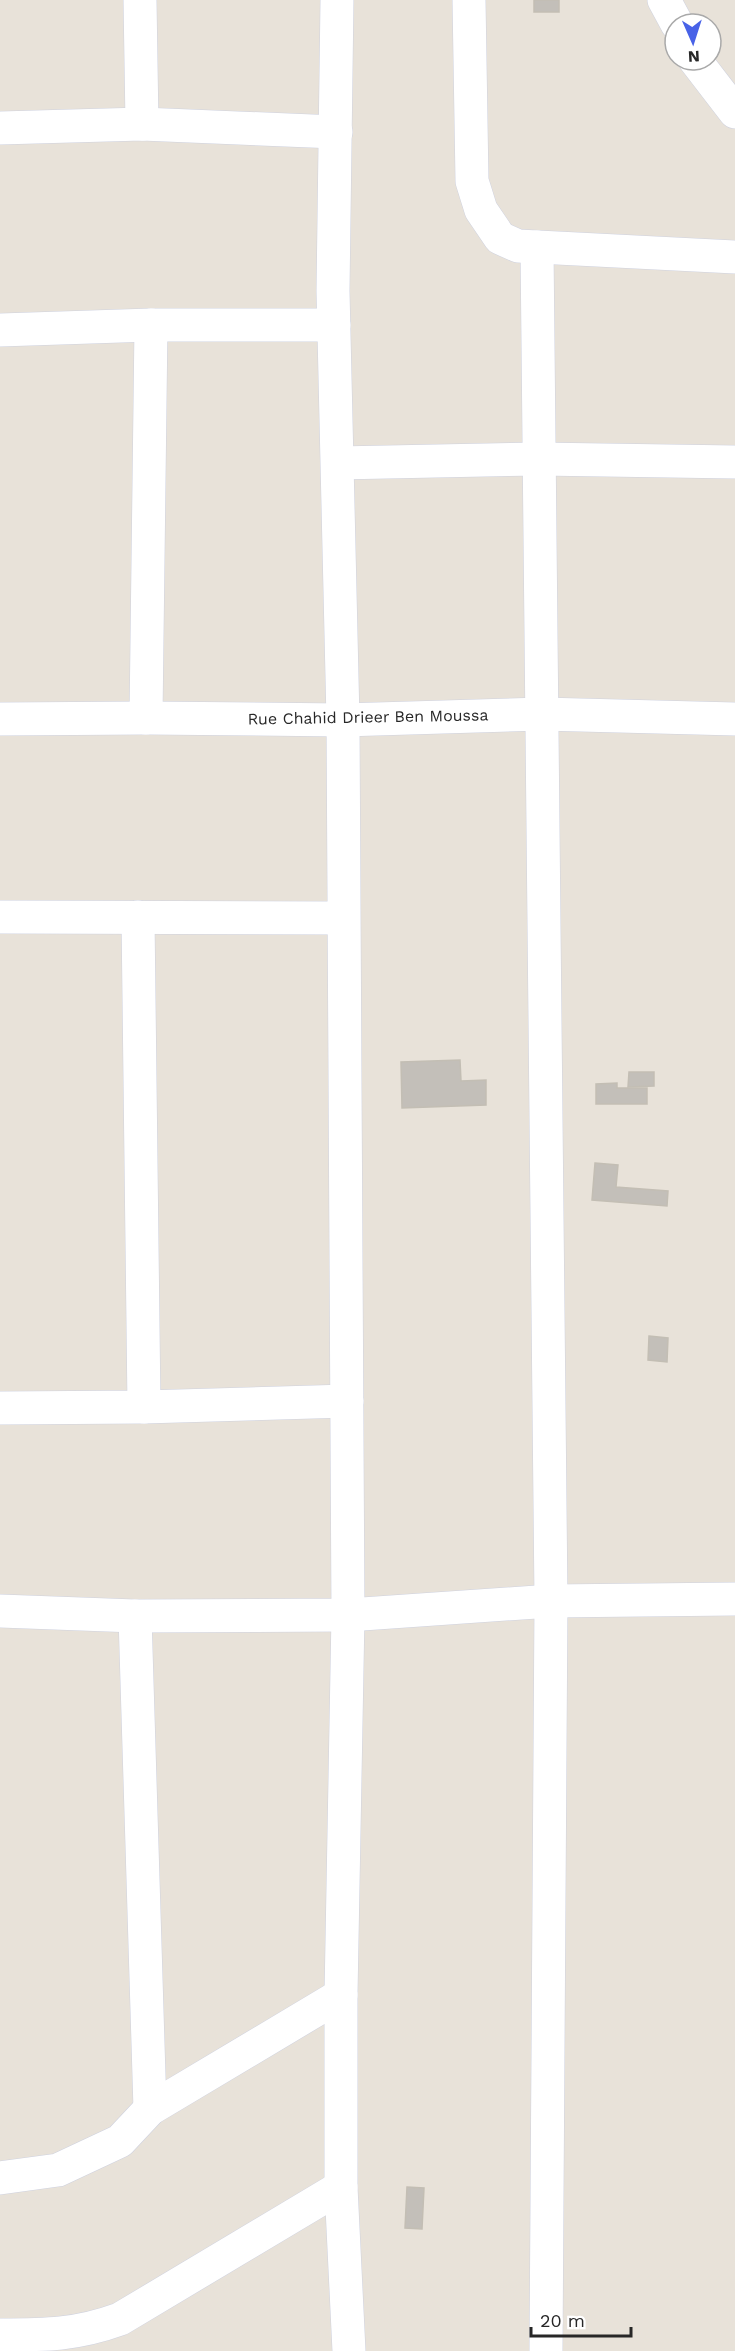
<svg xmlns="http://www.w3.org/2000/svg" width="735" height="2351" viewBox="0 0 735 2351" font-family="'Work Sans',sans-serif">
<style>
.building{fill:#c3bfb9;stroke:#c3beb4;stroke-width:1.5}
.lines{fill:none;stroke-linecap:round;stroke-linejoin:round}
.minor-casing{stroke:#cfd2df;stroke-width:34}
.minor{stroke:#fff;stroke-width:33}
.labels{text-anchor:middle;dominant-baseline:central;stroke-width:4.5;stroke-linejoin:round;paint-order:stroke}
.street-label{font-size:16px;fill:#272727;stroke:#fff}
</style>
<rect width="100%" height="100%" fill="#e8e2d9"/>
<!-- building -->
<g class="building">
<rect x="534" y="0" width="25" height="12"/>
<polygon points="460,1060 461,1081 486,1080 486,1105 402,1108 401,1062"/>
<polygon points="629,1072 654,1072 654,1086 628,1087"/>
<polygon points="617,1083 617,1088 647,1088 647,1104 596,1104 596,1084"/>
<polygon points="595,1163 618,1165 616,1187 668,1191 667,1206 592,1200"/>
<polygon points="649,1336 668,1338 667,1362 648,1360"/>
<polygon points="407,2187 424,2188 422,2229 405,2228"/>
</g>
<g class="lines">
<defs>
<g id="minor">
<polyline points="140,0 142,124"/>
<polyline points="337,0 333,291 343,720 348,1615 341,1995 341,2187 349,2351"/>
<polyline points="469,0 472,181 481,210 500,238 518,246 735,257"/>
<polyline points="664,0 677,24"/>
<polyline points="695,60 735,112"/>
<polyline points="0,128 142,124 336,132"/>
<polyline points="537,247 551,1601 546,2351"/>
<polyline points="0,330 151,325 334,325"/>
<polyline points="338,463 539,459 735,462"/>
<polyline points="146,718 151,325"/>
<polyline points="0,719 146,718 343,720 542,714 735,719"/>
<polyline points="0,917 343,918"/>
<polyline points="138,917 144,1407"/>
<polyline points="0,1408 144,1407 347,1401"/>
<polyline points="0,1611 135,1616 348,1615 551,1601 735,1599"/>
<polyline points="135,1616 150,2109"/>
<polyline points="0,2178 58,2170 120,2141 150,2109 341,1995"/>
<path d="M 0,2335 C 46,2335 76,2335 120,2319 L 341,2187"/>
</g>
</defs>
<!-- minor casing -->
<use href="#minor" class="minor-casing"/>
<!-- minor -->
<use href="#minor" class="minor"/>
</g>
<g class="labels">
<!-- street labels -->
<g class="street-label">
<text transform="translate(368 717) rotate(-1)">Rue Chahid Drieer Ben Moussa</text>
</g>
</g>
<!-- north arrow -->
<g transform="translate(693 42) rotate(177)"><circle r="28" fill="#ffffff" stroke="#a9a9a9" stroke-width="1.5"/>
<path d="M0-4.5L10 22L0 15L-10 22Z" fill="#4862e7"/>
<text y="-9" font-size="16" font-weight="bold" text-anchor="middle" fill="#272727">N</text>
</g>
<!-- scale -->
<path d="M531 2327v9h100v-9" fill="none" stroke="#272727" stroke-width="3"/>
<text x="540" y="2327" font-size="18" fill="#272727" stroke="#ffffff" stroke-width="4.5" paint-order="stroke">20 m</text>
</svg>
